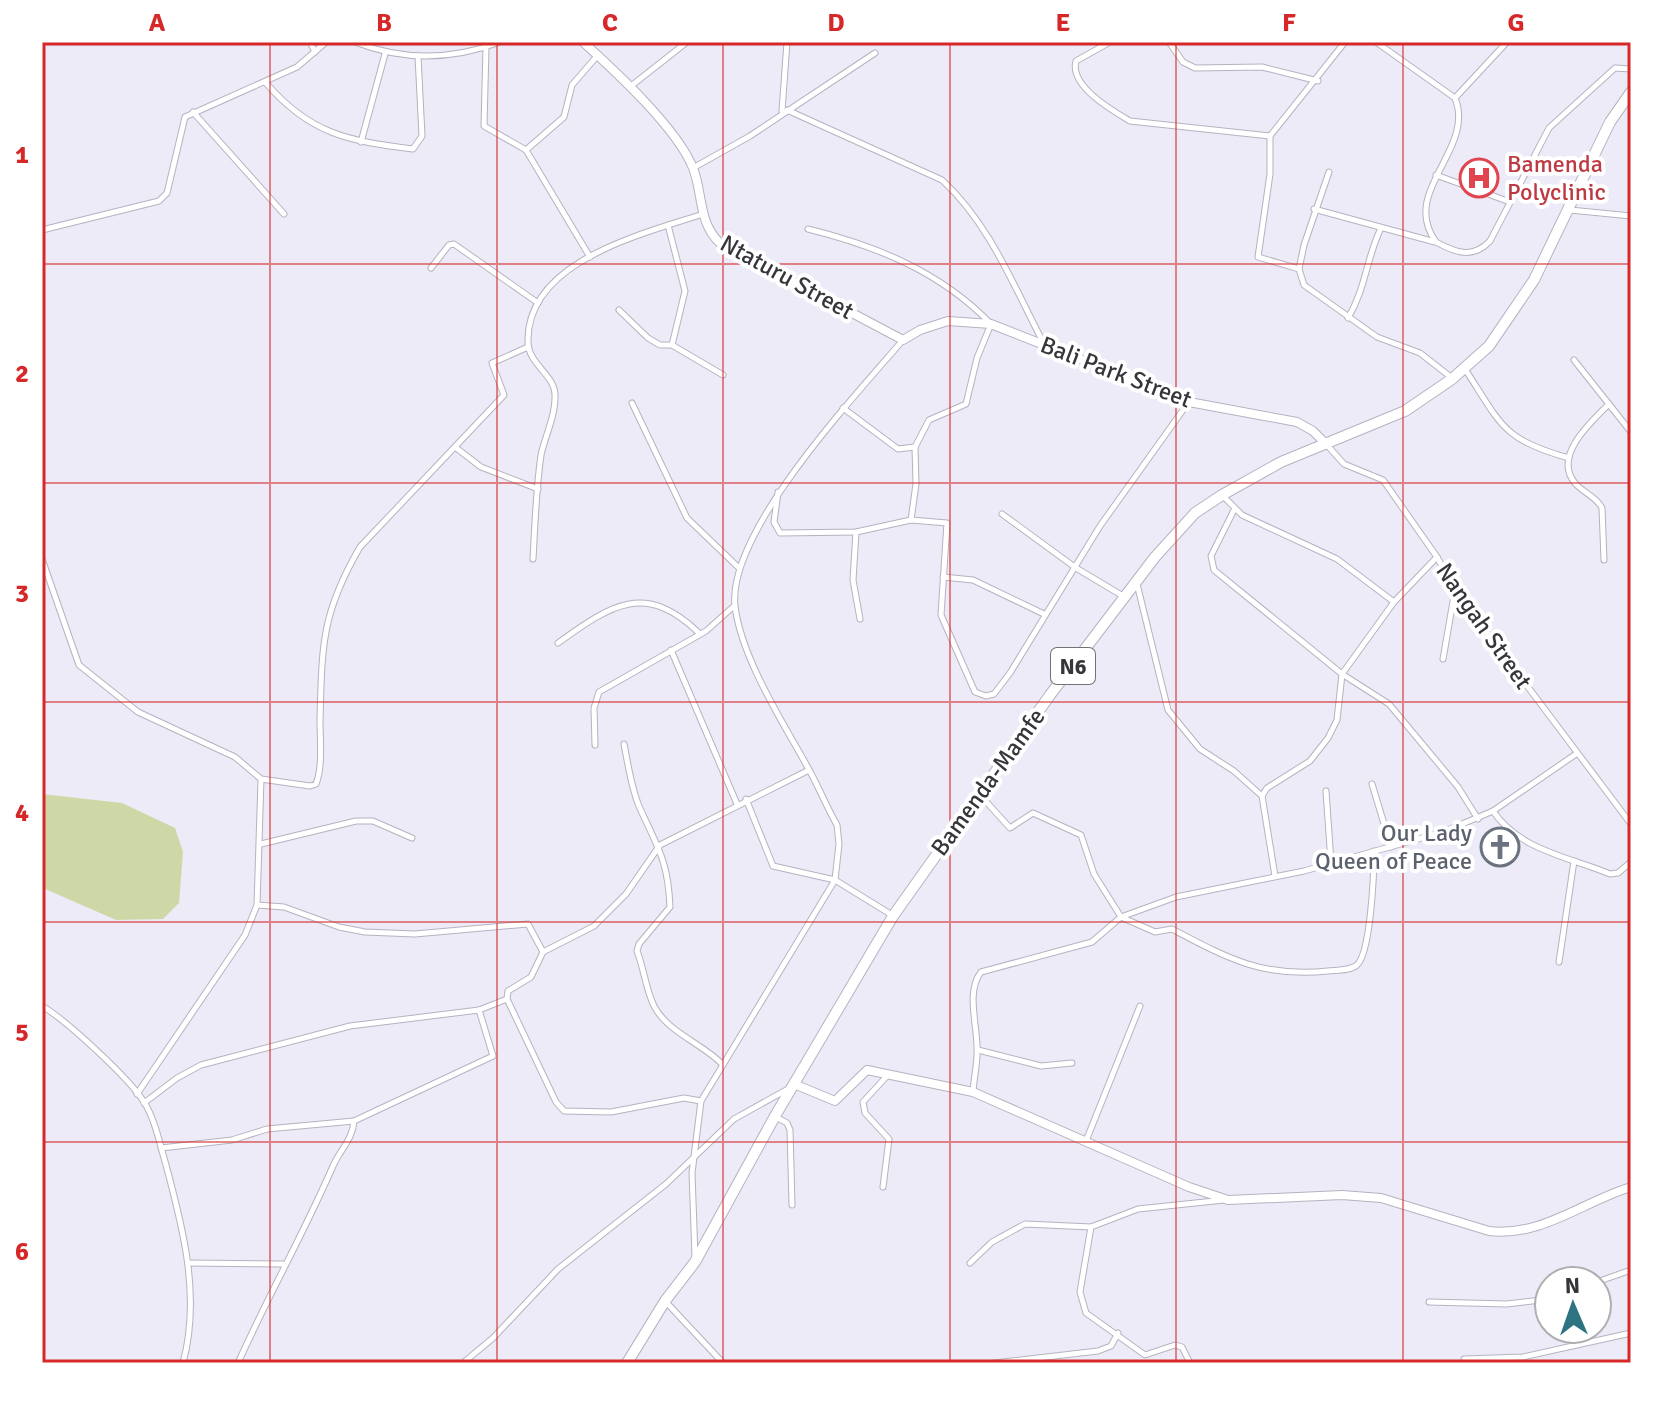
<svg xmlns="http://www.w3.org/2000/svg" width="1673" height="1405" viewBox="0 0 1673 1405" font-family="Signika,sans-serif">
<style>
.green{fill:#ced8a7}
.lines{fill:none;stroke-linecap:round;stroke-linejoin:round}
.street-casing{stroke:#b5b3c0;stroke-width:7}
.secondary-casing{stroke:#b5b3c0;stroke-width:10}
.highway-casing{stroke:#b5b3c0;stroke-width:12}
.street{stroke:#fff;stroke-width:5}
.secondary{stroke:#fff;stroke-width:8}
.highway{stroke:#fff;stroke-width:10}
.grid{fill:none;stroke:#d62828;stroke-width:2;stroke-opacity:0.55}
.labels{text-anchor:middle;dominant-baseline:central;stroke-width:8;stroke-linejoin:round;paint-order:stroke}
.shield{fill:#fff;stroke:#727275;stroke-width:2}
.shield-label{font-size:22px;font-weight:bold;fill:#36353a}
.health-label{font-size:24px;fill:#be3a42;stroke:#fff;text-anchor:start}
.street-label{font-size:24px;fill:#36353a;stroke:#fff}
.worship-label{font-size:24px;fill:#5b616d;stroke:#fff;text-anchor:end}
.neatline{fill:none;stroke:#d62828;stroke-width:3}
.grid-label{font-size:26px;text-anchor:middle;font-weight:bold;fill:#d62828}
</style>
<rect width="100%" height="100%" fill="#edebf8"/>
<!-- green -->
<polygon class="green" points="42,794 122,803 175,828 183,852 179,903 163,919 116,920 43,888"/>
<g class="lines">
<defs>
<g id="street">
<polyline points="310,42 315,52"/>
<path d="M 355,42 C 403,61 452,60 500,42"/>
<path d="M 1110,42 L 1076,61 C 1069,86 1113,111 1130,121 L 1270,136"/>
<polyline points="1169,42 1183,62 1195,68 1262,67 1318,81"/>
<path d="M 1376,42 L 1455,98 C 1476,150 1399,191 1436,242 C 1456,253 1473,259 1490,241 L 1549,128 L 1615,68 L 1631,69"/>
<polyline points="486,47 484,126 526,150 590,257"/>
<path d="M 266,83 C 310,134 348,141 413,149 L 422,136 L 418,56"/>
<polyline points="631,86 687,42"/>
<polyline points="1455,98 1507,42"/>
<path d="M 787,110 L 942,180 C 990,224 1014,287 1044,344"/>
<polyline points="782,111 787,42"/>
<polyline points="193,112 284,214"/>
<polyline points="361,142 385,54"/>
<polyline points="526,150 564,117 572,85 598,55"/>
<polyline points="693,168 750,136 875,53"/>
<polyline points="1329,172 1304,245 1299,269 1304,285 1377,337 1420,353 1452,378"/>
<polyline points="1436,175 1510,202"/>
<polyline points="1314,209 1435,242"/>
<polyline points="1570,210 1631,216"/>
<polyline points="668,225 685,291 672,345"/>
<path d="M 808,229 C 877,246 941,272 991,324 L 977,358 L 966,404 L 929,420 L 915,447 L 898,449 L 843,408"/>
<polyline points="42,230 159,201 167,193 185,117 297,67 326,42"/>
<polyline points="431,268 449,245 454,244 538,303"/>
<polyline points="1299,269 1258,257 1270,174 1270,136 1345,42"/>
<polyline points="619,310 648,338 660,345 672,345 723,375"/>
<path d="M 1348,318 C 1366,288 1366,259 1381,228"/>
<polyline points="1574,360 1631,432"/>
<path d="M 1465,369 C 1501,424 1502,440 1569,458"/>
<polyline points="632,403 687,518 738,567"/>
<polyline points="1327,445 1344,464 1383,480 1437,557 1455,590 1631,824"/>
<polyline points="455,447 481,467 538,489"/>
<polyline points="778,492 774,522 780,533 856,532 911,520 947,523 941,615 975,692 986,696 994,694 1010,673 1100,526 1188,403"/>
<polyline points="1223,496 1242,515 1337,559 1394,602"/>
<polyline points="1234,510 1211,556 1214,570 1342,674 1389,704 1458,787 1478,819"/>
<polyline points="1002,514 1076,568 1123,596"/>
<polyline points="911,520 916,484 915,447"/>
<polyline points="856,532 853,580 860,619"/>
<polyline points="42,559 79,665 138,712 235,757 261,779 257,905 284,907 339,927 365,932 415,934 528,924 543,952"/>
<path d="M 533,559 C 535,524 536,489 541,455 C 545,436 556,415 555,395 C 555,375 528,364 528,342 C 526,261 643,234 703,214"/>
<path d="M 1604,560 L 1602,508 C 1596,496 1583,493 1575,483 C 1552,456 1592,421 1609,404"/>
<polyline points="943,577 973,580 1044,614"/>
<polyline points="1137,584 1168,710 1200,749 1234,771 1262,796 1275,876"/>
<path d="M 558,643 C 611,605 645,581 699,633"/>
<polyline points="671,650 737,804"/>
<polyline points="1443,659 1455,590"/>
<path d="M 624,744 C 628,764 631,787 639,806 C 657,847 668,859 670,907 L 639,944 L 637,951 C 644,969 646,990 654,1006 C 668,1033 702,1043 722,1064"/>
<polyline points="595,745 594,708 599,692 706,631 734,606"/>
<path d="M 261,779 L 310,786 L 316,784 C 323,766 320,740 320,721 C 322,646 321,614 360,547 L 504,395 L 492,363 L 528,347"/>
<polyline points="1372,784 1391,847"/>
<polyline points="1326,791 1331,862"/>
<path d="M 981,796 L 1010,828 L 1033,813 L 1081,835 L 1094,874 L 1121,917 L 1155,932 L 1172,929 C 1227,958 1263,978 1328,971 C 1337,970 1350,971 1357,965 C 1371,952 1374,871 1374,851"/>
<polyline points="1262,796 1267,788 1310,761 1328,738 1337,720 1342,674 1394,602 1437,557"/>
<path d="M 1493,811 C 1519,850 1569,857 1610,874 L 1618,873 L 1631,862"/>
<polyline points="261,844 356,821 373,821 412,838"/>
<path d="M 892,915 L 835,880 L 839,844 L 837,825 C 826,806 818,785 807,766 C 782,721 741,657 735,606 C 727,532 855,396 903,340"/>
<polyline points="1559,962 1574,861"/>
<path d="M 42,1006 C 66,1020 129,1078 144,1102 C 155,1119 160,1145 166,1165 C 183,1228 201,1297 183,1363"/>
<polyline points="978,1050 1041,1066 1072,1063"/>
<path d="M 973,1091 C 974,1077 978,1061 977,1047 C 977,1024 966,991 981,972 L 1092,942 L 1121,917 L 1176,897 L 1304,871 L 1443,832 L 1493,811 L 1576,754"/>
<polyline points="137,1094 245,935 257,905"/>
<polyline points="701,1101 684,1098 611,1112 564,1111 556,1102 507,999 508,991 531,977 543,952 594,926 626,894 660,845 809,770"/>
<polyline points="144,1103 177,1078 201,1065 350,1026 479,1010 507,999"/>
<polyline points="776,1117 787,1123 790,1130 792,1205"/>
<polyline points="1086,1141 1140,1006"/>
<polyline points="161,1148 232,1140 267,1129 354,1121 493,1056 479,1010"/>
<polyline points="883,1187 889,1139 865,1113 863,1102 887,1076"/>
<polyline points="1091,1227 1080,1292 1086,1313 1145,1355 1175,1345 1182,1347 1190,1363"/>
<polyline points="695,1257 692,1173 701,1101 835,880 773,866 746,799"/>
<polyline points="188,1263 283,1264"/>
<polyline points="970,1263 992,1242 1025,1224 1091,1227 1138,1209 1224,1200"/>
<polyline points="1597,1282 1631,1270"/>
<polyline points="666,1302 723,1363"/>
<polyline points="1429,1302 1507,1304 1549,1299"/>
<polyline points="1464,1359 1523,1357 1631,1333"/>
<path d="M 238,1363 C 268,1296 304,1233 333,1166 C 340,1150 353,1139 354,1121"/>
<polyline points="463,1363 493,1338 558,1269 666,1184 734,1119 788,1089"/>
<polyline points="994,1363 1098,1351 1111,1346 1118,1333"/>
</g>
<g id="secondary">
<path d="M 583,42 C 615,71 677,128 693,168 C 703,193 698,223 720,243 L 903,340 L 920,330 L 948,321 L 991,324 L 1189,402 L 1297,422 L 1313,431 L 1326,444"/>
<path d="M 794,1084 L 835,1101 L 867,1070 L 973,1092 L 1189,1187 L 1228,1200 L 1342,1195 L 1381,1198 L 1489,1231 C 1542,1237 1582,1202 1631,1187"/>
</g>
<polyline id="highway" points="627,1363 665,1301 695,1262 775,1116 893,916 1050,695 1155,557 1195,513 1222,495 1281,462 1405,411 1452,379 1489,346 1534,280 1610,122 1631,92"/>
</defs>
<!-- street casing -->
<use href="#street" class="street-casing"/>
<!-- secondary casing -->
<use href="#secondary" class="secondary-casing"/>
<!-- highway casing -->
<use href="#highway" class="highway-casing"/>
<!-- street -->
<use href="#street" class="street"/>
<!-- secondary -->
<use href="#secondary" class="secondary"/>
<!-- highway -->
<use href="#highway" class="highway"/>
</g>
<!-- grid -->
<path class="grid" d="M 270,42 L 270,1363M 497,42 L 497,1363M 723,42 L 723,1363M 950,42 L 950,1363M 1176,42 L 1176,1363M 1403,42 L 1403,1363M 42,264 L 1631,264M 42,483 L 1631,483M 42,702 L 1631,702M 42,922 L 1631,922M 42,1142 L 1631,1142"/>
<!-- icons -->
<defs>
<symbol id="hospital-ring" viewBox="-11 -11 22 22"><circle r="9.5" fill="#fff" stroke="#e0444e" stroke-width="1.5"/><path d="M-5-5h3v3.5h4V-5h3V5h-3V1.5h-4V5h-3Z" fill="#e0444e"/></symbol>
<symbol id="church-ring" viewBox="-11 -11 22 22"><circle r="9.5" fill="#fff" stroke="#6b7280" stroke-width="1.5"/><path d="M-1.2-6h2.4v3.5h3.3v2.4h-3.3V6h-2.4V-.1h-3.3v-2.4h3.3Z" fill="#6b7280"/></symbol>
</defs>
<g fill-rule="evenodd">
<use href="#hospital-ring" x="1457" y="156" width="44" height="44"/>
<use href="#church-ring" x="1478" y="825" width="44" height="44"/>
</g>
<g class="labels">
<!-- shield labels -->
<rect class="shield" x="1051" y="648" width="44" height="36" rx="6"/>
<g class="shield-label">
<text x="1073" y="666">N6</text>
</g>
<!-- health labels -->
<g class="health-label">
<text x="1507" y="164">Bamenda<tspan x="1507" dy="28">Polyclinic</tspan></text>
</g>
<!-- street labels -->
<g class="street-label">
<text transform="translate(787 277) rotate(29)">Ntaturu Street</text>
<text transform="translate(1116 372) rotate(21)">Bali Park Street</text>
<text transform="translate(1484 626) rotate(55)">Nangah Street</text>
<text transform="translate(988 782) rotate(-54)">Bamenda-Mamfe</text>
</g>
<!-- worship labels -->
<g class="worship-label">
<text x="1472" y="833">Our Lady<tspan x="1472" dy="28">Queen of Peace</tspan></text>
</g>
</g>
<!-- border -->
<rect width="1673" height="1405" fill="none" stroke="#ffffff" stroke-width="88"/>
<!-- north arrow -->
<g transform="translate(1573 1305) rotate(358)"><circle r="38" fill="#ffffff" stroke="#afaeb0" stroke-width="2"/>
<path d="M0-6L14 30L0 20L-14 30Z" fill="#2e7382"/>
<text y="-12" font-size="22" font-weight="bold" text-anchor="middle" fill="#36353a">N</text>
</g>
<rect x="44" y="44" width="1585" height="1317" class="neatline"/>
<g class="grid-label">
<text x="157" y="31">A</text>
<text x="384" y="31">B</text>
<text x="610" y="31">C</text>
<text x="836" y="31">D</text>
<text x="1063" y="31">E</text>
<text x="1289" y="31">F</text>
<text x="1516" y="31">G</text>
<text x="22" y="163">1</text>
<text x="22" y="382">2</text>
<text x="22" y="602">3</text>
<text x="22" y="821">4</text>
<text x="22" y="1041">5</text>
<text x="22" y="1260">6</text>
</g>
</svg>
